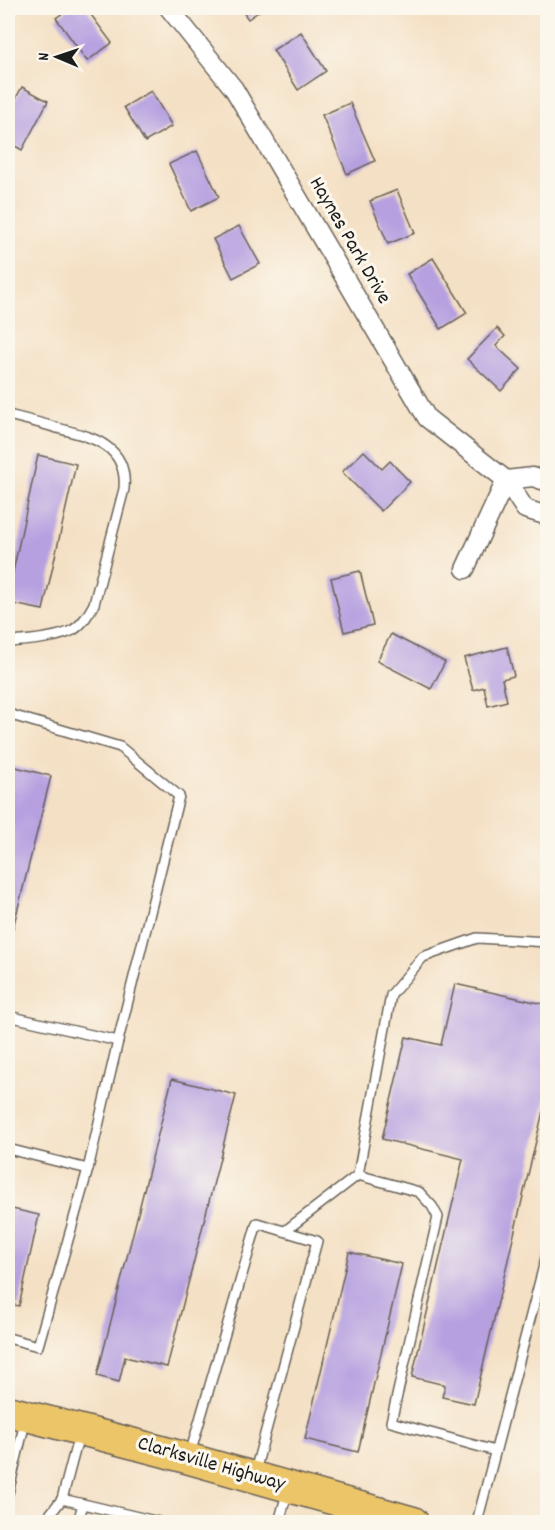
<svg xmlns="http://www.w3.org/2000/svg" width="555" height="1530" viewBox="0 0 555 1530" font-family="Dekko,sans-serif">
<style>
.building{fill:#b6a0e0}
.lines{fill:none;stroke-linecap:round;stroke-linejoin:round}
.lane-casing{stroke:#686157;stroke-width:12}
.street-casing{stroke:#686157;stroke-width:21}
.primary-casing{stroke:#686157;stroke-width:33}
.lane{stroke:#fff;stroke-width:9}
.street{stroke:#fff;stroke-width:18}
.primary{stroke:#edc569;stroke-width:30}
.labels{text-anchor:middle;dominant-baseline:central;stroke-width:6;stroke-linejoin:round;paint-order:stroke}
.street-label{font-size:21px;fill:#1c1c1c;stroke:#fbf7ec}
</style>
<rect width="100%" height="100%" fill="#fbf7ec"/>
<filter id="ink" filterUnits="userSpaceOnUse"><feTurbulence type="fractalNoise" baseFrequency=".0167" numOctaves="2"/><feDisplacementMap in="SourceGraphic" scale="12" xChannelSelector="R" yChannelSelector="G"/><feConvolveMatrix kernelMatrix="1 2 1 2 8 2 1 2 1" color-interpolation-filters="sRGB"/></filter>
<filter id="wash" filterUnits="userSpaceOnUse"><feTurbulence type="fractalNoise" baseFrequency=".008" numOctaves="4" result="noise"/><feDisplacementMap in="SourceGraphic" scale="24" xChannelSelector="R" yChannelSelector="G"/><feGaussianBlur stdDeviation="1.35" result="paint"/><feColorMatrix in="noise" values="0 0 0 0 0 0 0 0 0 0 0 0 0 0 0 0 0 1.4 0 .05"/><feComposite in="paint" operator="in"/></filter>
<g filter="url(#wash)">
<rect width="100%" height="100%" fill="#f4e0c4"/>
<g id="blocks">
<!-- building -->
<g class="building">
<polygon points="70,8 86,8 112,43 87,61 56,18"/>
<polygon points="240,8 264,8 248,19"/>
<polygon points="301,32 326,71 298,90 273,50"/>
<polygon points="22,87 48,101 22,150 8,142 8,113"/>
<polygon points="151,91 172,126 145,142 124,107"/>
<polygon points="350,103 375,161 347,174 322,115"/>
<polygon points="197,151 219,197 191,211 169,164"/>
<polygon points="397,190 415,233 388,244 370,201"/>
<polygon points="239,226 260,264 233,278 213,239"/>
<polygon points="433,258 467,313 441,329 407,274"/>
<polygon points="497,328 505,336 496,346 521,369 501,391 467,359"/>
<polygon points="364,451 382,469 390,461 410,482 381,511 342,472"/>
<polygon points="38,455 76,464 43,610 8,603 8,595"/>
<polygon points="360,571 373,625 344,632 331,578"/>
<polygon points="391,634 445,662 431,689 377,661"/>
<polygon points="507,647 514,676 502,679 507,701 488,706 484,687 473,690 464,658"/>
<polygon points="8,765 51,776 8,948"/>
<polygon points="455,984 548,1005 548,1090 474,1404 442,1397 445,1385 412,1377 463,1159 382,1139 406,1037 441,1045"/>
<polygon points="172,1079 236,1095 167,1367 125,1357 119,1382 97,1376"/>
<polygon points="8,1208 39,1215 19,1306 8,1304"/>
<polygon points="349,1252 402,1264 358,1452 305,1439"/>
</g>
</g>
</g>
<g filter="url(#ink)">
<use href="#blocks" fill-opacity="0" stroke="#686157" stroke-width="1.5"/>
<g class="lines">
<defs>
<g id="lane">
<path d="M 8,415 C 24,419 41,423 57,428 C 92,437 128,445 124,489 L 94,604 C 89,613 83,624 73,630 C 58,638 25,641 8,642"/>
<polyline points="8,714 120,747 179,796 118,1041"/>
<polyline points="8,1016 118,1041 88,1169 38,1346 8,1338"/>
<polyline points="8,1149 88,1169"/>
<polyline points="358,1175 391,995 423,957 477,938 548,942"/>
<polyline points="285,1231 358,1175 419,1192 432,1206 438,1217 391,1422 495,1451"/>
<polyline points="79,1435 62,1499 159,1522"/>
<polyline points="190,1454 257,1223 317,1241 254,1475"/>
<polyline points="8,1493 26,1418"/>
<polyline points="48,1522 51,1513 62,1499"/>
<polyline points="78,1522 83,1504"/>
<polyline points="279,1522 288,1490"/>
<polyline points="477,1522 548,1250"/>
</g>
<g id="street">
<polyline points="169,8 234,89 427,418 506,480 525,509 548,516"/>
<polyline points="506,480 533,477 548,482"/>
<polyline points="465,569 506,480"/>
</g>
<polyline id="primary" points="8,1411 165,1452 413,1522"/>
</defs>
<!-- lane casing -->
<use href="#lane" class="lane-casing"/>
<!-- street casing -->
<use href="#street" class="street-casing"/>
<!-- primary casing -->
<use href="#primary" class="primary-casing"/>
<!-- lane -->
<use href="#lane" class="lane"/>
<!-- street -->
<use href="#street" class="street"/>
<!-- primary -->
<use href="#primary" class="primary"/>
</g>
</g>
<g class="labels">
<!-- street labels -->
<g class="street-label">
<text transform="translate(349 241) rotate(60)">Haynes Park Drive</text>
<text transform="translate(211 1465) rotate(16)">Clarksville Highway</text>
</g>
</g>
<!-- margin -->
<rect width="555" height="1530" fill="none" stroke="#fbf7ec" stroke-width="30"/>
<!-- north arrow -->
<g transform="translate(57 57) rotate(272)" stroke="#fbf7ec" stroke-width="4.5" paint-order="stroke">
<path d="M0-4.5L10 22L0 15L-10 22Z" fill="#1c1c1c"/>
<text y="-9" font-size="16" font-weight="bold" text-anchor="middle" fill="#1c1c1c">N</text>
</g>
</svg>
